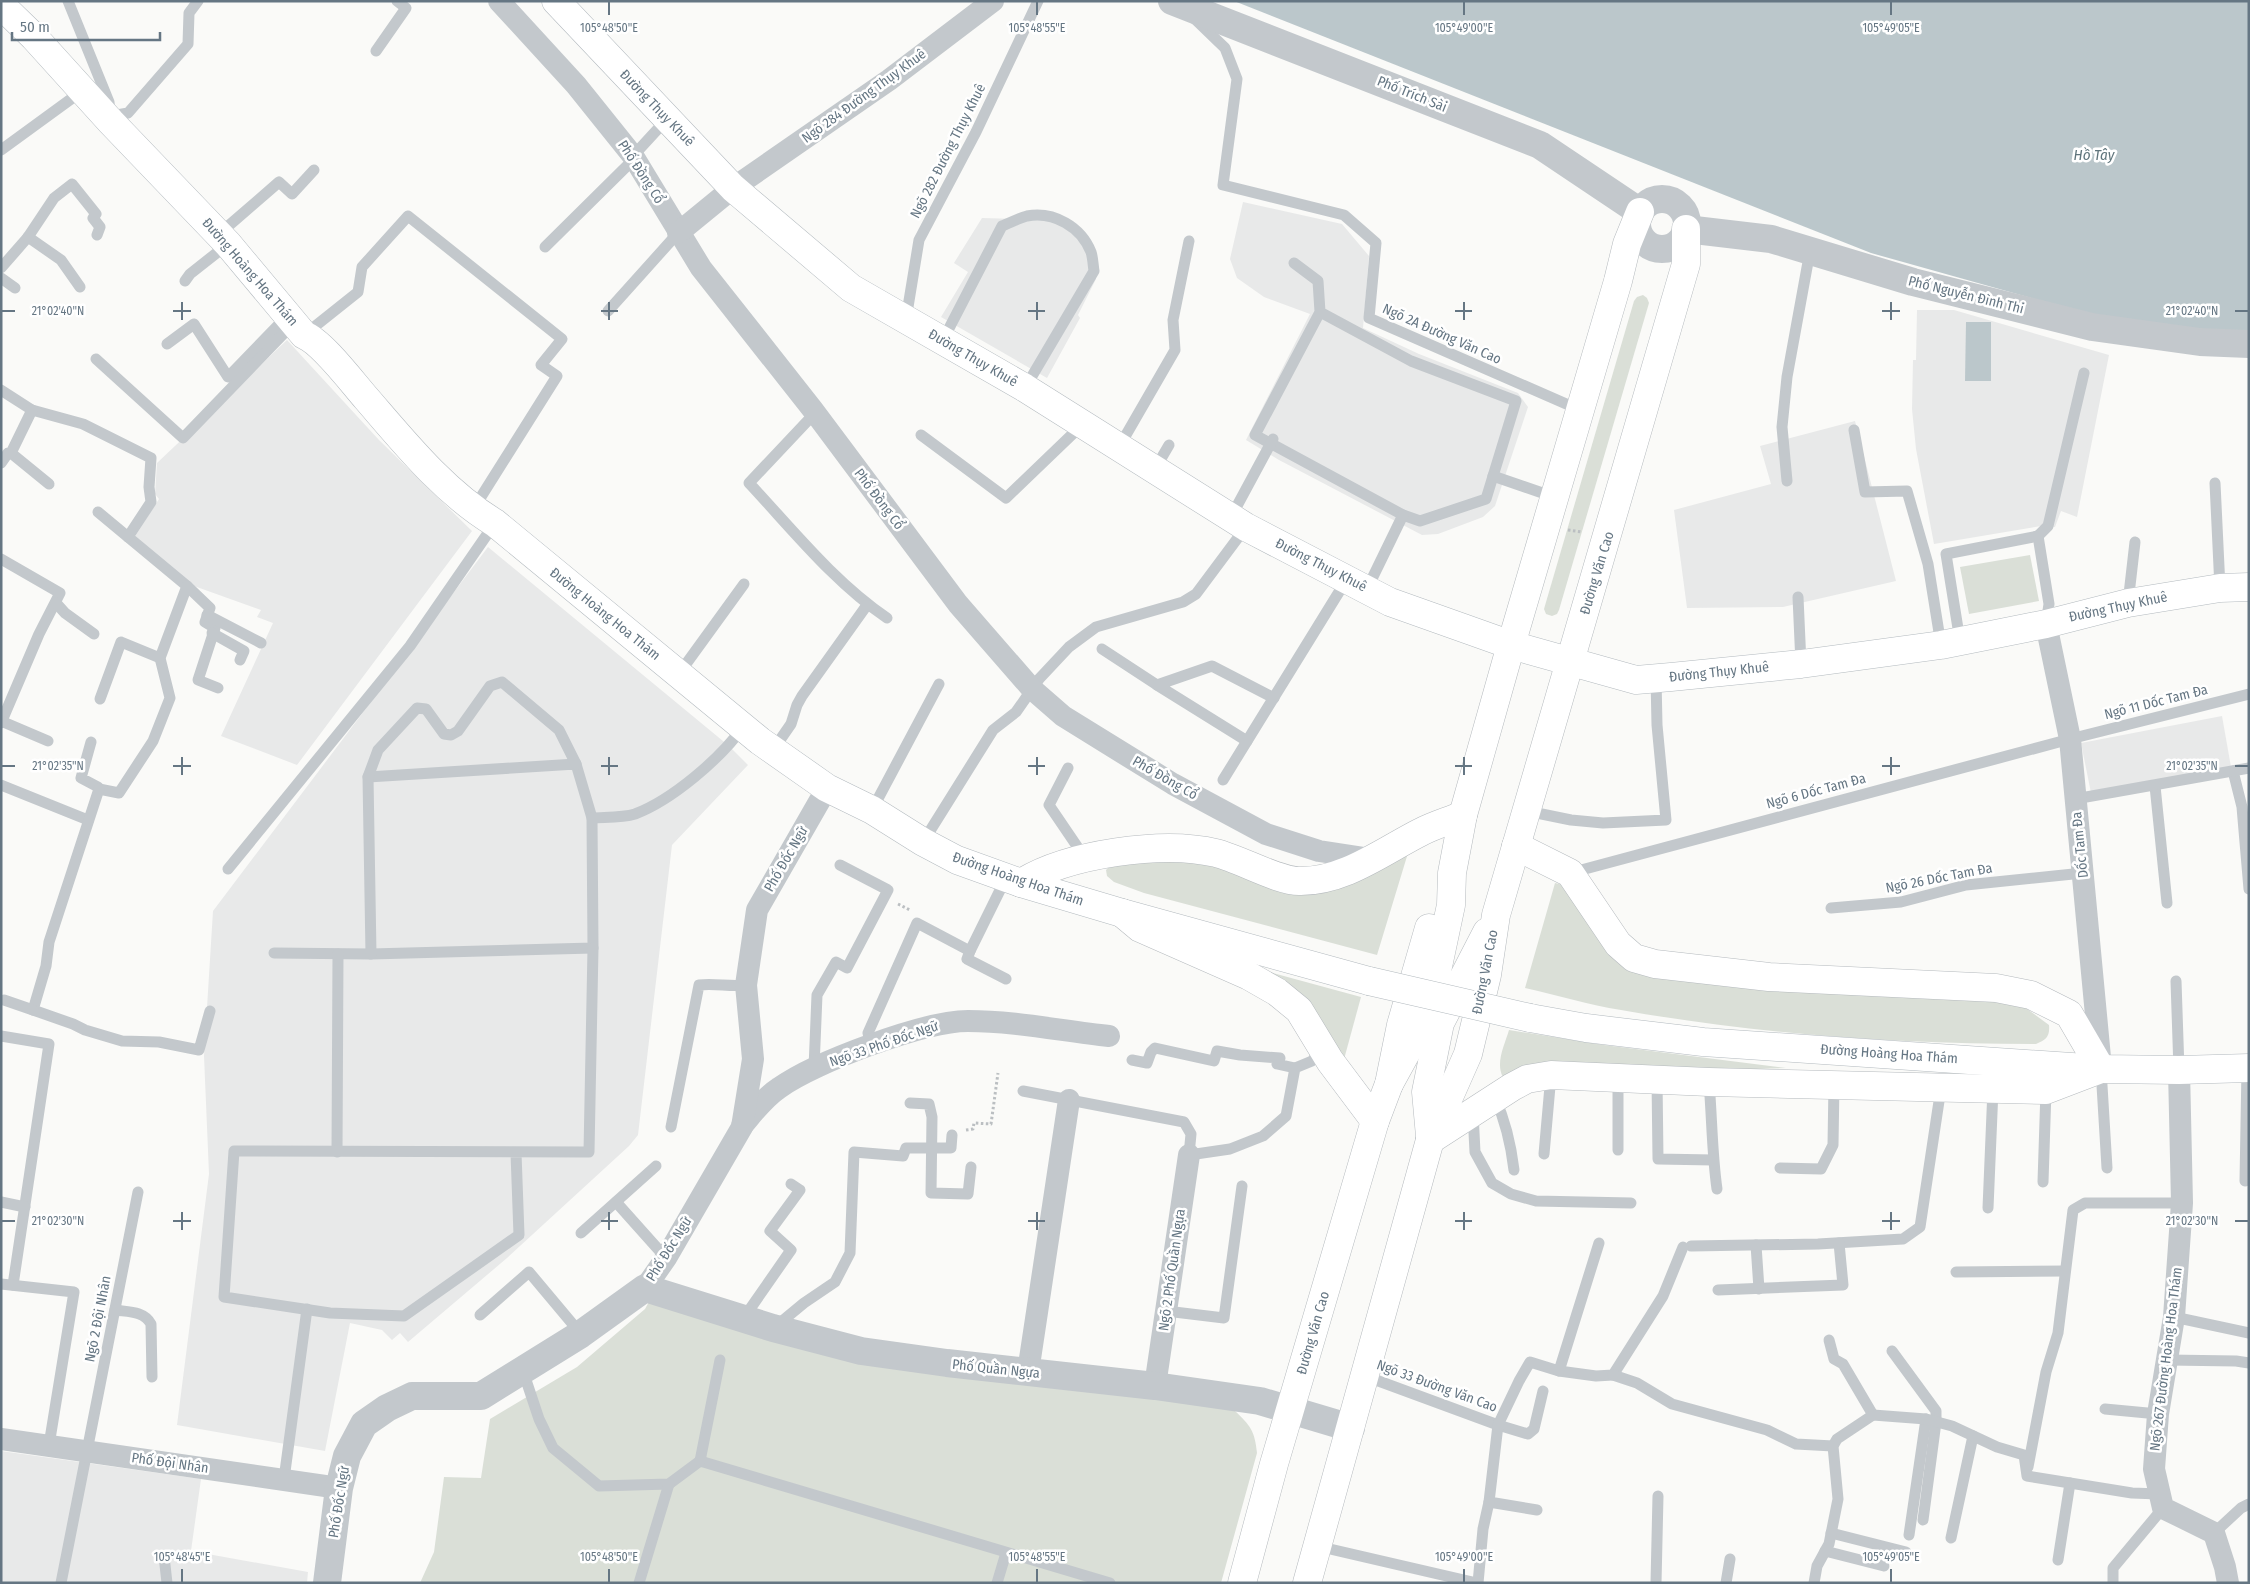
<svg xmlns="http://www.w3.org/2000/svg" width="2250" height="1584" viewBox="0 0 2250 1584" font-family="'Fira Sans Condensed',sans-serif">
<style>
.built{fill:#e8e9e9}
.green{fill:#dadfd7}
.water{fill:#bbc7cb}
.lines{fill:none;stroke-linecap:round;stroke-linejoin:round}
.secondary-casing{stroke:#b3babf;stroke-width:29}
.primary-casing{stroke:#b5babe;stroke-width:29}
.path{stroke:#bbbfc2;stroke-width:3;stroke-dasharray:2.5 2.5;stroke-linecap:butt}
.service{stroke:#c3c8cc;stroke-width:11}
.minor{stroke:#c3c8cc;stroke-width:22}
.tertiary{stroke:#c3c8cc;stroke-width:28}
.secondary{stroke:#fff;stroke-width:28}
.primary{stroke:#fff;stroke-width:28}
.secondary-bridge-casing{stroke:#b3babf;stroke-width:29;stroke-linecap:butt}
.secondary-bridge{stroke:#fff;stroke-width:28}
.ticks{fill:none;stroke:#657683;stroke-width:2}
.labels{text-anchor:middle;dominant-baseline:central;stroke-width:5;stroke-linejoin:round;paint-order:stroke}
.street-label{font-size:14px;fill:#657683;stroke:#fff}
.water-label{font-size:15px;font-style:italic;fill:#60757c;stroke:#fff}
.ticks-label{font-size:12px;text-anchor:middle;fill:#657683;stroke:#fff;stroke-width:5;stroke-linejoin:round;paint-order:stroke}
</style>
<rect width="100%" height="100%" fill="#fafaf8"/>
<!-- built -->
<g class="built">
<polygon points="1243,202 1342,224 1369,256 1363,328 1419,354 1518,393 1528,407 1495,506 1483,517 1438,534 1422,535 1279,460 1246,440 1310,314 1264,297 1237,278 1230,259"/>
<polygon points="982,218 1059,220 1083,246 1096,279 1078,315 1080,318 1047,378 941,317 968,272 954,263"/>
<polygon points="1917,310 1954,310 2109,355 2077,517 2061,511 2055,527 2041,526 1934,544 1916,449 1912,409 1913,360 1916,360"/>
<polygon points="287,340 379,440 472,531 297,765 221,736 273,623 257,617 261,610 194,586 134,538 159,499 155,494 157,463"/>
<polygon points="1855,421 1896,581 1783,607 1687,608 1674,510 1771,484 1760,446"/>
<polygon points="488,547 729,746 748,765 672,845 638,1135 629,1146 507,1258 408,1342 400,1333 392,1340 382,1330 350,1323 325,1451 177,1425 209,1174 204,1056 213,911"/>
<polygon points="2222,716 2231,767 2091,793 2081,743"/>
<polygon points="1,1451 201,1479 191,1551 308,1572 307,1583 1,1583"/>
</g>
<!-- green -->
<g class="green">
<polygon points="1643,295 1647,298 1649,303 1559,610 1557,614 1552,616 1546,614 1544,609 1634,301 1637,297"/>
<polygon points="2030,555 2039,601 1969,614 1960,567"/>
<polygon points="1408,853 1377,955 1144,893 1114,882 1107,876 1106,870 1111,865 1175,856 1272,882"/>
<path d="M 1555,883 L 1563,885 L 1606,947 L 1974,995 L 2023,1006 L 2049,1025 C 2050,1037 2046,1040 2036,1044 C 1897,1044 1758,1034 1621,1010 C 1589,1005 1557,995 1525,988 Z"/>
<polygon points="1254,968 1361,997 1343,1063"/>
<path d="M 1509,1030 L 1604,1045 L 1786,1068 L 1503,1077 C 1495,1063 1505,1044 1509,1030 Z"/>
<path d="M 650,1300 L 1235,1411 C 1250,1425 1255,1431 1257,1453 L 1221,1583 L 420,1583 L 434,1552 L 444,1477 L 481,1478 L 490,1419 L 577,1367 L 645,1309 Z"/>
</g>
<!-- water -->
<g class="water">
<polygon points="1234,1 2249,1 2249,333 2147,325 2088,314 1871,253"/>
<polygon points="1966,322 1991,322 1991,381 1965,381"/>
</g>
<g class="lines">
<defs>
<g id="secondary">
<polyline points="556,1 733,188 851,288 1025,388 1246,527 1390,602 1511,645 1636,680 1671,677 1801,664 1941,645 2046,624 2128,603 2220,588 2249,587"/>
<path d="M 1,5 L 34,37 L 111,122 L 228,244 L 304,335 C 322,342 352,382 366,398 C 404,442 444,492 495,523 L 760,741 L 827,788 L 872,810 L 923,842 L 957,860 L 1021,883 L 1122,913 L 1369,981"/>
<polyline points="1530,1018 1586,1028 1703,1042 2101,1069 2179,1070 2249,1068"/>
</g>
<g id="primary">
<path d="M 1021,883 C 1067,854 1163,840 1216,853 C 1240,859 1278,881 1299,881 C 1344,882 1383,851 1421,832 C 1434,825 1449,821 1463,815"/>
<polyline points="1122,913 1140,928 1249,976 1277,992 1299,1010 1330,1061 1375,1121"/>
<polyline points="1389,1084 1422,1024 1437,971 1451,905 1452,873 1463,815 1511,645 1618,281 1627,244 1640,212"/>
<polyline points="1430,1136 1426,1092 1440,1023 1487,932"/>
<polyline points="1430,1140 1512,1087 1527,1079 1551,1075 1709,1082 2046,1090 2101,1069 2069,1014 2031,995 1996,988 1769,977 1655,964 1634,958 1618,944 1570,873 1516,846"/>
<polyline points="1242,1583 1274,1464 1375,1121 1389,1084 1401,1025 1429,928"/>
<polyline points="1307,1583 1430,1140 1468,1054 1487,975 1496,915 1686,264 1686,229"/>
</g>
</defs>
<!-- secondary casing -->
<use href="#secondary" class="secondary-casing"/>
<!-- primary casing -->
<use href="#primary" class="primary-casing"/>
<!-- path -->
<g class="path">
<polyline points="1568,530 1582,532"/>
<polyline points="898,904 910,910"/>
<polyline points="966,1130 973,1129 974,1123 991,1124 998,1073"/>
</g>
<!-- service -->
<g class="service">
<polyline points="68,1 109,102 110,111"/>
<polyline points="1195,19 1225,48 1237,79 1223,185 1344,215 1376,243 1369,318 1580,410"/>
<polyline points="376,51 406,8 397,1"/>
<polyline points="111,122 117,115 128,113 188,44 189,13 198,1"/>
<polyline points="1,150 82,91"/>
<polyline points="633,156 667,119"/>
<polyline points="219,234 279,182 292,194 314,170"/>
<polyline points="28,237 61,260 80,287"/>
<polyline points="545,247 635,158"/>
<polyline points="1294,263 1318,281 1320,312 1255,435 1403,515 1420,521 1486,499 1516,401 1411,361 1320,312"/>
<polyline points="1,268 28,237 54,198 72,184 96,214 93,218 100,227 97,235"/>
<polyline points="1,278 15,288"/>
<polyline points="185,281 190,274 228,244"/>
<polyline points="608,311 678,233"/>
<polyline points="906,319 919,240 976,132 1038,1"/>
<polyline points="304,335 358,292 362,267 408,216 562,339 541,365 557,376 474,508"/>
<path d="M 943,340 L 1002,226 C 1010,223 1019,218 1027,216 C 1054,211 1081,227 1091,252 C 1093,258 1093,265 1094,271 L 1025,388"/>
<polyline points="167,344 194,324 228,377 288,315"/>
<polyline points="96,359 183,438 294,323"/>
<polyline points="1,390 32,410 83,424 151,458 149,487 151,502 128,537 187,586 160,658 170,698 153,741 119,793 99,789 98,787 81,778 91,742"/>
<path d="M 815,413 L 749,483 C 792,529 834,582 887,618"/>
<polyline points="1854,430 1865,492 1907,491 1928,564 1941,645"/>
<polyline points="921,435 1006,498 1083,424"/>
<polyline points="1119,447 1175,350 1173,320 1189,241"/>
<polyline points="11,453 49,484"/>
<polyline points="1,463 8,453 11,453 32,410"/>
<polyline points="1155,469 1169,445"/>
<polyline points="1493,476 1554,497"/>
<polyline points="1787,481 1782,427 1787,377 1810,251"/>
<polyline points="2215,483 2220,588"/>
<polyline points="98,512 128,537"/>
<polyline points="1231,517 1273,439"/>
<polyline points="2038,536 2048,526 2084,373"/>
<polyline points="1,559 60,593 39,634 1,723"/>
<polyline points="187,586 210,608 205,622 215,628 198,680 218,688"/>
<polyline points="1367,589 1403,515"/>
<polyline points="1798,597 1801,664"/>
<polyline points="56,603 65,613 94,634"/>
<polyline points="2128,603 2135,542"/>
<polyline points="207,615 261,643"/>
<polyline points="212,633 244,651 240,660"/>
<polyline points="1960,641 1946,554 2038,536 2049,604 2046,624"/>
<polyline points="1102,649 1157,685"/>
<polyline points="678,675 744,584"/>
<polyline points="100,699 121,642 160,658"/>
<polyline points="1,721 48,741"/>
<polyline points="1247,741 1157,685 1212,666 1274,698"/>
<polyline points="773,750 791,724 797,705 802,696 867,605"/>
<polyline points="1068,768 1049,805 1085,858"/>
<polyline points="2233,771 2242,807 2249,889"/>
<polyline points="368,777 576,764 592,818"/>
<polyline points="1223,780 1347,579"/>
<polyline points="1,785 88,820"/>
<polyline points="2155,786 2167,903"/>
<polyline points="99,789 49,942 46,966 33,1010 73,1024 85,1030 122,1041 159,1042 199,1050 210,1011"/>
<polyline points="2075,799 2249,768"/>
<polyline points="872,810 939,684"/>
<polyline points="1527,811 1571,820 1603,823 1666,820 1657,725 1656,678"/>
<polyline points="923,842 993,730 1016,712 1039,679 1069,647 1096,627 1183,602 1196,594 1246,527"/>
<polyline points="228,869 410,646 495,523"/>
<polyline points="1570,873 2070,739 2249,694"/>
<polyline points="1831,908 1901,902 1966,885 2083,873"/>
<polyline points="970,951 1006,878"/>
<path d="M 274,953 L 371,954 L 593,948 L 592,818 C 605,817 622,818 635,814 C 672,800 720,759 743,727"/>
<polyline points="371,954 368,777 378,750 417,708 426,709 444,734 451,735 458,731 490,686 502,682 559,730 576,764"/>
<polyline points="2176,981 2179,1070"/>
<polyline points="4,1000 33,1010"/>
<polyline points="1,1036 49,1044 13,1285"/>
<polyline points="871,1046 868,1033 917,923 970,951 967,959 1006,979"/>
<polyline points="1132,1060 1147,1063 1151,1052 1155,1048 1214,1061 1217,1051 1240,1055 1280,1058 1277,1064 1295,1068"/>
<polyline points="814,1068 817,995 836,962 847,968 888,890 840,865"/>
<polyline points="2101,1069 2107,1168"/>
<polyline points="1618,1078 1618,1150"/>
<polyline points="1657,1079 1658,1159 1713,1160"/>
<path d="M 1709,1082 C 1712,1118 1712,1154 1717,1189"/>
<polyline points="1023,1091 1184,1122 1191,1134 1189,1155 1230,1149 1263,1136 1286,1116 1295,1068 1312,1061 1321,1049"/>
<path d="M 1495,1098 C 1506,1122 1511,1145 1514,1170"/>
<polyline points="910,1103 929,1104 932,1117 931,1193 968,1194 971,1167"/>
<polyline points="1473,1113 1475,1152 1492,1183 1511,1194 1536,1201 1631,1203"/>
<path d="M 671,1127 L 699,985 C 715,983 730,987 746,985"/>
<polyline points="337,1152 338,954"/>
<polyline points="516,1153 519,1235 404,1316 330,1313 224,1297 234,1151 589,1152 593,948"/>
<polyline points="1544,1154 1551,1075"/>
<polyline points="1780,1168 1821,1169 1833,1145 1834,1084"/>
<polyline points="2245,1181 2247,1068"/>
<polyline points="2043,1182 2046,1090"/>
<polyline points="1,1202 25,1207"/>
<polyline points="616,1202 666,1258"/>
<polyline points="1988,1208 1993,1089"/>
<polyline points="581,1233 656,1166"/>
<polyline points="1756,1245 1759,1289"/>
<polyline points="1691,1246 1818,1244 1903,1239 1920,1227 1941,1088"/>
<polyline points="1956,1272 2065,1271"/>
<polyline points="1,1284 74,1292 49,1445"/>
<polyline points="1718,1290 1843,1285 1839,1243"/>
<path d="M 115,1310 C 129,1312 144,1311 151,1324 L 152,1377"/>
<polyline points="1166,1311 1224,1318 1242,1186"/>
<polyline points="480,1315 529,1272 581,1334"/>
<polyline points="2174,1317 2249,1333"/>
<polyline points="743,1319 791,1250 770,1231 800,1190 791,1184"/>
<polyline points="775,1327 804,1303 835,1282 850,1253 854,1152 903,1156 906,1148 951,1148 952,1135"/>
<polyline points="1829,1340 1834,1359 1843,1364 1873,1415"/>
<polyline points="1892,1351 1936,1411 1936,1422 1923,1520"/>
<polyline points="2168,1360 2236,1361 2249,1363"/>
<polyline points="523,1371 539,1419 553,1448 599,1486 669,1484 700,1461 1110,1583"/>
<polyline points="1559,1371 1596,1376 1613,1375 1663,1296 1683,1247"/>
<polyline points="1613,1375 1637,1383 1672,1404 1767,1430 1796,1444 1833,1446"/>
<polyline points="1365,1376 1498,1425 1528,1434 1534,1429 1543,1391"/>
<polyline points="2105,1409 2158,1414"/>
<polyline points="700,1461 720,1360"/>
<polyline points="2028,1467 2046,1372 2058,1333 2073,1210 2085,1203 2182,1203"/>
<polyline points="284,1479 307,1309"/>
<polyline points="1537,1510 1489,1502 1498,1425 1519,1381 1530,1362 1559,1371 1599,1243"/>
<polyline points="1831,1533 1906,1552"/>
<polyline points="2214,1533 2241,1508 2249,1504"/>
<polyline points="1909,1535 1926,1419"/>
<polyline points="1951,1538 1973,1436"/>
<polyline points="1317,1546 1477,1583"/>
<polyline points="1825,1551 1884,1566"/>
<polyline points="164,1556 167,1583"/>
<polyline points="2058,1560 2070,1483"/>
<polyline points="61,1583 138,1192"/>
<polyline points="639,1583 669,1484"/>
<polyline points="997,1583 1006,1553"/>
<polyline points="1478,1583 1483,1529 1489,1502"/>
<polyline points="1656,1583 1658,1496"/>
<polyline points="1726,1583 1730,1559"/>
<polyline points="1814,1583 1817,1566 1829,1544 1838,1499 1833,1446 1837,1439 1873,1415 1926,1419 1952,1426 1997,1447 2024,1455 2027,1476 2132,1493 2159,1494"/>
<polyline points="2113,1583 2113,1568 2163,1508"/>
</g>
<!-- minor -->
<g class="minor">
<polyline points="499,1 576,85 633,156 701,268 813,410 958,604 1032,689 1063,716 1173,784 1266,834 1319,851 1371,859"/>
<polyline points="678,233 733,188 889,80 993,1"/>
<polyline points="2046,624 2070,739 2101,1068"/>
<polyline points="2179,1070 2182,1203 2174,1317 2158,1414 2154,1469 2163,1508 2214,1533 2225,1567 2228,1583"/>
<path d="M 742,1126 C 754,1112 764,1098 779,1088 C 815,1062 925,1021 968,1021 C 1015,1021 1062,1031 1109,1036"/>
<polyline points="645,1288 666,1258 742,1127 753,1059 746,985 757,910 827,788"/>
<polyline points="1028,1372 1069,1100"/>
<polyline points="1155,1386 1189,1155"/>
<polyline points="1,1439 339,1488"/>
</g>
<!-- tertiary -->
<g class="tertiary">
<polyline points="1172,1 1540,145 1640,212"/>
<circle cx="1662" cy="224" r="25"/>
<polyline points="1686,229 1771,239 1913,282 2092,327 2200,342 2249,344"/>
<polyline points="327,1583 339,1488 347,1456 364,1424 387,1408 412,1396 481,1396 581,1334 645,1288 773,1328 861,1351 947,1363 1155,1386 1260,1401 1351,1428"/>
</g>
<!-- secondary -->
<use href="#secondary" class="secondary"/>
<!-- primary -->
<use href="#primary" class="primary"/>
<defs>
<polyline id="secondary-bridge" points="1369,981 1530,1018"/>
</defs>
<!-- secondary-bridge casing -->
<use href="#secondary-bridge" class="secondary-bridge-casing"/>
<!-- secondary-bridge -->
<use href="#secondary-bridge" class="secondary-bridge"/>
</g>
<!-- ticks -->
<path class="ticks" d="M 609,2 L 609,15M 1037,2 L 1037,15M 1464,2 L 1464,15M 1891,2 L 1891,15M 182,302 L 182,320M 609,302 L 609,320M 1037,302 L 1037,320M 1464,302 L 1464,320M 1891,302 L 1891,320M 2,311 L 15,311M 173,311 L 191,311M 601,311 L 618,311M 1028,311 L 1045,311M 1455,311 L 1472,311M 1882,311 L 1900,311M 2235,311 L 2248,311M 182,757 L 182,775M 609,757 L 609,775M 1037,757 L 1037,775M 1464,757 L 1464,775M 1891,757 L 1891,775M 2,766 L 15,766M 173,766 L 191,766M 601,766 L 618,766M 1028,766 L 1045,766M 1455,766 L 1472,766M 1882,766 L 1900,766M 2235,766 L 2248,766M 182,1212 L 182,1230M 609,1212 L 609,1230M 1037,1212 L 1037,1230M 1464,1212 L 1464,1230M 1891,1212 L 1891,1230M 2,1221 L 15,1221M 173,1221 L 191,1221M 601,1221 L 618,1221M 1028,1221 L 1045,1221M 1455,1221 L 1472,1221M 1882,1221 L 1900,1221M 2235,1221 L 2248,1221M 182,1569 L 182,1582M 609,1569 L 609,1582M 1037,1569 L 1037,1582M 1464,1569 L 1464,1582M 1891,1569 L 1891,1582"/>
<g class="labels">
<!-- street labels -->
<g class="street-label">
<text transform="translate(1412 94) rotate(22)">Phố Trích Sài</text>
<text transform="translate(864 96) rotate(-36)">Ngõ 284 Đường Thụy Khuê</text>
<text transform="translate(657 108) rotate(46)">Đường Thụy Khuê</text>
<text transform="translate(948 151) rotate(-63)">Ngõ 282 Đường Thụy Khuê</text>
<text transform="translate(641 172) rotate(57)">Phố Đồng Cổ</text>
<text transform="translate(250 272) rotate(49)">Đường Hoàng Hoa Thám</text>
<text transform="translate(1966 295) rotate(14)">Phố Nguyễn Đình Thi</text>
<text transform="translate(1442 334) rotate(24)">Ngõ 2A Đường Văn Cao</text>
<text transform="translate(973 358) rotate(30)">Đường Thụy Khuê</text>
<text transform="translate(879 499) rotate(53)">Phố Đồng Cổ</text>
<text transform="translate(1321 565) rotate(27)">Đường Thụy Khuê</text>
<text transform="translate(1597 573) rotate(-73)">Đường Văn Cao</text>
<text transform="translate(2118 607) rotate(-12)">Đường Thụy Khuê</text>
<text transform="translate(605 614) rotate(39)">Đường Hoàng Hoa Thám</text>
<text transform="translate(1719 672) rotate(-6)">Đường Thụy Khuê</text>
<text transform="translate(2156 702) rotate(-14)">Ngõ 11 Dốc Tam Đa</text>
<text transform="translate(1165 778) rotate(30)">Phố Đồng Cổ</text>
<text transform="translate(1816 791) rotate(-15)">Ngõ 6 Dốc Tam Đa</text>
<text transform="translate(2080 845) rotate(-96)">Dốc Tam Đa</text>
<text transform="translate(786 859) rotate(-60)">Phố Đốc Ngữ</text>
<text transform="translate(1939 878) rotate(-11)">Ngõ 26 Dốc Tam Đa</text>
<text transform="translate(1018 879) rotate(19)">Đường Hoàng Hoa Thám</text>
<text transform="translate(1485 972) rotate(-79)">Đường Văn Cao</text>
<text transform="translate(884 1044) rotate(-19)">Ngõ 33 Phố Đốc Ngữ</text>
<text transform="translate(1889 1054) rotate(4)">Đường Hoàng Hoa Thám</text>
<text transform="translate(669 1249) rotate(-58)">Phố Đốc Ngữ</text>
<text transform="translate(1172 1270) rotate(-82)">Ngõ 2 Phố Quần Ngựa</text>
<text transform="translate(98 1319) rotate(-79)">Ngõ 2 Đội Nhân</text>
<text transform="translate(1313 1333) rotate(-74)">Đường Văn Cao</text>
<text transform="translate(2166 1359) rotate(-83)">Ngõ 267 Đường Hoàng Hoa Thám</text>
<text transform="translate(996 1369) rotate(6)">Phố Quần Ngựa</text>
<text transform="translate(1437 1386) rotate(20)">Ngõ 33 Đường Văn Cao</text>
<text transform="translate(170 1463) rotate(8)">Phố Đội Nhân</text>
<text transform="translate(339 1502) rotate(-81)">Phố Đốc Ngữ</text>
</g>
<!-- water labels -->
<g class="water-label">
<text x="2094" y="155">Hồ Tây</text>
</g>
</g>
<g class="ticks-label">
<text x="609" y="32">105°48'50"E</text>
<text x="1037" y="32">105°48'55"E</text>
<text x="1464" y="32">105°49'00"E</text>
<text x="1891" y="32">105°49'05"E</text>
<text x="58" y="315">21°02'40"N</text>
<text x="2192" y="315">21°02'40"N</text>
<text x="58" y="770">21°02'35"N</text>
<text x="2192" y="770">21°02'35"N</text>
<text x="58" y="1225">21°02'30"N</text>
<text x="2192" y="1225">21°02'30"N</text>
<text x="182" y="1561">105°48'45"E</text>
<text x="609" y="1561">105°48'50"E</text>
<text x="1037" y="1561">105°48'55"E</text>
<text x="1464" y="1561">105°49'00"E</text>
<text x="1891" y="1561">105°49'05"E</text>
</g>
<!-- border -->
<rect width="2250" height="1584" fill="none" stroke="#657683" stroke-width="5"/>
<!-- scale -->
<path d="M12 32v8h148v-8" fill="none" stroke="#657683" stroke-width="2.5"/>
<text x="20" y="32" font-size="15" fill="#657683" stroke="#ffffff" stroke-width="4" paint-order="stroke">50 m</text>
</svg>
